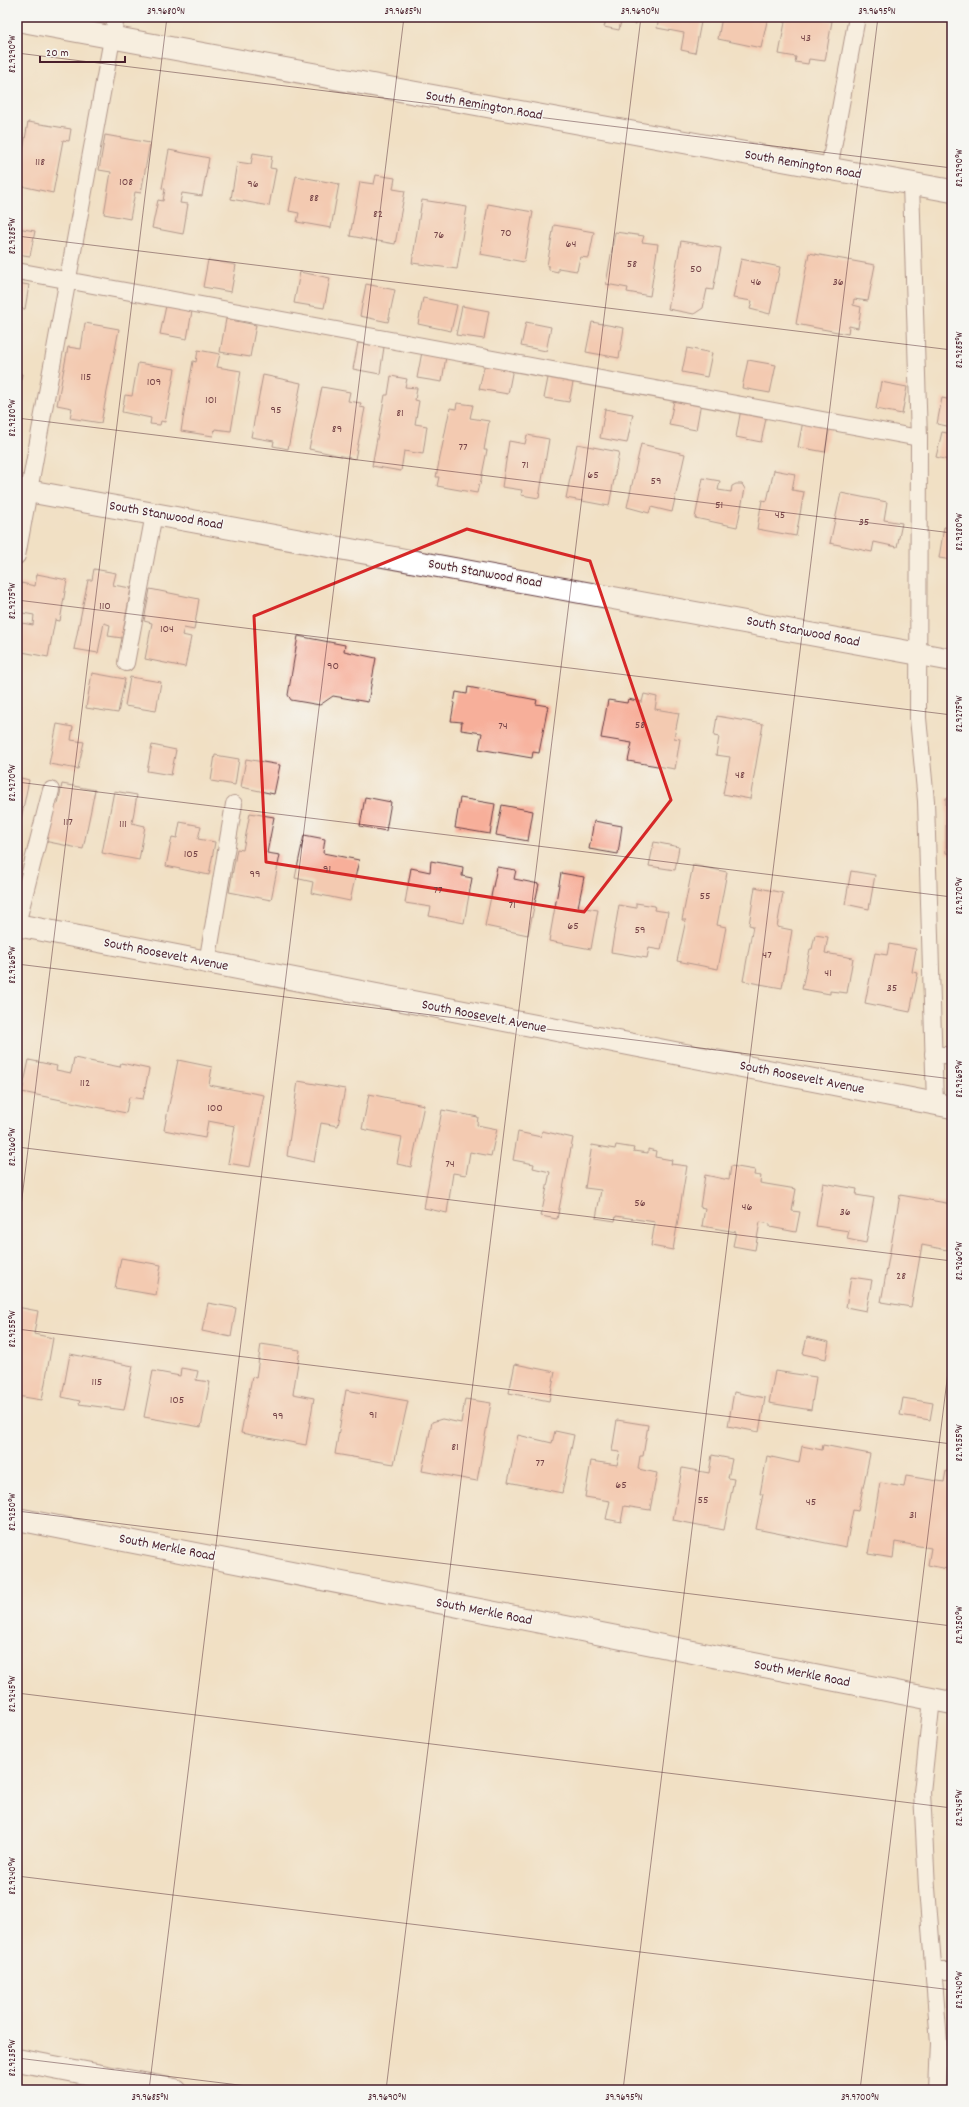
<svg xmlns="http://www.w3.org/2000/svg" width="969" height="2107" viewBox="0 0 969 2107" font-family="Dekko,sans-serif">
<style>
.building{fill:#f7af9a}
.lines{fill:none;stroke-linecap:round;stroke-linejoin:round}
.service-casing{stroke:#633c42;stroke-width:18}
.minor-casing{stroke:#633c42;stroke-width:24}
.service{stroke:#fff;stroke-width:16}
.minor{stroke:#fff;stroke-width:22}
.marked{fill:none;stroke:#d62828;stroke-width:3;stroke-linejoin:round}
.ticks{fill:none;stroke:#4a1f2b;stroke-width:1;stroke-opacity:0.45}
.labels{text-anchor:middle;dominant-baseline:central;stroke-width:3;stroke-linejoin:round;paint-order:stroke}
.number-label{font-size:12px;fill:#754347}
.street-label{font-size:14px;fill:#4a1f2b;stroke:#f6f6f2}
.neatline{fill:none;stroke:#4a1f2b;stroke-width:1.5}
.ticks-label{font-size:10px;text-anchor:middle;fill:#4a1f2b}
</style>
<rect width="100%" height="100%" fill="#f6f6f2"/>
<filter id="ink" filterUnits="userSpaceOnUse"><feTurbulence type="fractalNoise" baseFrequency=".025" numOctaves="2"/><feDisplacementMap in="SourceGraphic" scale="8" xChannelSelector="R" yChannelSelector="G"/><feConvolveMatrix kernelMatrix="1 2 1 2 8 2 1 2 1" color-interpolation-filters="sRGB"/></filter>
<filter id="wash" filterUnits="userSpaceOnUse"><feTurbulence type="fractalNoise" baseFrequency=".012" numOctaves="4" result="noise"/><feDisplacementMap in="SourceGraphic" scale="16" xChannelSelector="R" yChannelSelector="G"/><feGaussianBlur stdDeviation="0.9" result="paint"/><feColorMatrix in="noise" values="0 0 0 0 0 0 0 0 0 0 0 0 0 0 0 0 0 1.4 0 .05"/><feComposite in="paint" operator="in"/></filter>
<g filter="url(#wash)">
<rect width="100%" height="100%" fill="#f1e0c4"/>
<g id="blocks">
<!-- building -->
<g class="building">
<polygon points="603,17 637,17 636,24 621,21 619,30 604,27 606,21 602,20"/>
<polygon points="659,17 702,17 695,53 681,50 684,33 657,28"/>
<polygon points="722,17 768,17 761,48 718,39"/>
<polygon points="786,17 825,17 825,20 832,21 825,61 809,59 808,64 795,62 796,57 779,54"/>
<polygon points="28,122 71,129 69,141 63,140 53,193 17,185"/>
<polygon points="105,135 150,143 141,193 135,192 130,219 104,214 111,172 99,170"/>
<polygon points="169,150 209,158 202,196 182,193 180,203 188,204 183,234 152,228 158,200 163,201 165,189 162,188"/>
<polygon points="253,153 272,156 270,168 276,169 269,206 231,199 237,162 251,164"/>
<polygon points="376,175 395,178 393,189 405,191 395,244 350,236 360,182 374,184"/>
<polygon points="296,176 339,184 331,228 297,222 299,213 289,211"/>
<polygon points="422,200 467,207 457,269 412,263"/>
<polygon points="488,204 533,212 524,262 480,254"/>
<polygon points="554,225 594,232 589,258 580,257 577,271 558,268 558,272 549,270 549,266 547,266"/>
<polygon points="17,228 35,231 30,256 17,254"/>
<polygon points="615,232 644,236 642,242 658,244 650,296 627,292 628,288 606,284"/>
<polygon points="681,241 721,248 713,290 707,289 703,308 694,314 668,309"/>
<polygon points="809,253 875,265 868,301 854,299 853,305 861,307 858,328 849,326 848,334 796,324"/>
<polygon points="741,259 780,267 770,314 750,309 752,301 733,298"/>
<polygon points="208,260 236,265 231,292 203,287"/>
<polygon points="300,272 330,278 324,308 294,303"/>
<polygon points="17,283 29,285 25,309 17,308"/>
<polygon points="366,284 395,290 388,322 360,316"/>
<polygon points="423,298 457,305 451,331 418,324"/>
<polygon points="166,306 192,311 187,339 160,334"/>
<polygon points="462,306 489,311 484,339 456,335"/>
<polygon points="226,319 256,325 250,357 220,352"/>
<polygon points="526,322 551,327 546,351 521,346"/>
<polygon points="592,322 624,328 619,358 586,352"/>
<polygon points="85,323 119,329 101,423 70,418 72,408 57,405 68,347 81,349"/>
<polygon points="358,343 384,347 380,374 353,369"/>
<polygon points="687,348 712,353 707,377 682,372"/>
<polygon points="198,350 220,354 217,367 241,371 231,431 215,429 213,436 181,431 193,361 196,362"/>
<polygon points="422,352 446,356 442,382 417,378"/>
<polygon points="748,360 776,365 770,393 742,388"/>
<polygon points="138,363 175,369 165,422 161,421 160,425 150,424 151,418 122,412 125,395 132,396"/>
<polygon points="485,363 513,368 508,394 479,389"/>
<polygon points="17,373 22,374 19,392 17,392"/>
<polygon points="549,373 574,378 569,402 544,398"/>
<polygon points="263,375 301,383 288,449 273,446 274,441 251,437"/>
<polygon points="391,376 407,379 405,387 417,388 415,400 419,401 415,424 427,426 423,454 404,451 401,471 372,466 385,395 388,395"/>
<polygon points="881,382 907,387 902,414 876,409"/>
<polygon points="322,387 350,392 348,401 361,403 360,407 365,408 355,459 309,449"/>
<polygon points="675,396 701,402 696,430 669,425"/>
<polygon points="942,398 952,400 952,427 937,424"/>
<polygon points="457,403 473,405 470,418 489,421 484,450 487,450 480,485 479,484 477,493 437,486 439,477 436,477 450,408 456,409"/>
<polygon points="605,409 633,414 627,443 600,438"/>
<polygon points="741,409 767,414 761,442 736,437"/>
<polygon points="803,421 830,426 825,452 798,447"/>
<polygon points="942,432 952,434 952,461 936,457"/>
<polygon points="527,435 549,439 539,498 521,495 522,490 502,487 509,441 525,444"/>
<polygon points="577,444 619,452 609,506 566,498"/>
<polygon points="641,444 685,454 672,512 651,507 649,513 627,507"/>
<polygon points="774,470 795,474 792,490 804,492 796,536 757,529 762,500 767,501"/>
<polygon points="703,478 720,481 718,490 731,492 732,486 736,484 742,484 745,489 737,527 695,518"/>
<polygon points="841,493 887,502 884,520 902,523 897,547 874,542 872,552 830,543"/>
<polygon points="944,527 952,528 952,560 939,558"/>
<polygon points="94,569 116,573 113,585 131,588 122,638 108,636 110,625 104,623 98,653 74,649 88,580 92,580"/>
<polygon points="37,574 67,580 60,621 55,620 48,657 17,651 22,623 33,625 34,615 17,612 21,583 35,586"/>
<polygon points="150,589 199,599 194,630 184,628 182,635 191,637 185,667 145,659 152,623 144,621"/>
<polygon points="298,636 345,645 344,651 376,658 368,702 333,696 320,705 291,700 288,695"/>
<polygon points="92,673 125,679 118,713 86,708"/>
<polygon points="130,677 161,682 156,711 125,706"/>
<polygon points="468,687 537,700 536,704 548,706 539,753 533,752 532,758 479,749 482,733 461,730 462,722 451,721 456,692 467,694"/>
<polygon points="644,694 657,697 655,709 679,713 674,738 680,739 675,769 628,761 632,743 601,738 608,700 627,703 628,699 642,702"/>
<polygon points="717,716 763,724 750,799 723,794 730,757 716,755 719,737 714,736"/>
<polygon points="57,724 73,727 71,740 84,742 78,769 49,764"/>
<polygon points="152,745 176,750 171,775 147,771"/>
<polygon points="215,755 239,759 235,785 211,781"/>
<polygon points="246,759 280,765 274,794 241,787"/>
<polygon points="17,777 29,780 18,833 17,833"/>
<polygon points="62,784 95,790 83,849 44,841 52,803 58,804"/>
<polygon points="114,791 137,795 132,823 145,826 139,860 102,853"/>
<polygon points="365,797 391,802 386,831 360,826"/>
<polygon points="460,798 495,804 490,834 455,828"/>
<polygon points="946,798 952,798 952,854 946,853"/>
<polygon points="502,805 533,811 528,841 496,835"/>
<polygon points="250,813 274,817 267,853 280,855 271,900 229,892 237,849 243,850"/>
<polygon points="594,821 622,826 618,854 589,849"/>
<polygon points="180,822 201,826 198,839 215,842 209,875 166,866 172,837 177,838"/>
<polygon points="304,835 325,839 323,853 359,860 350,901 311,893 313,882 295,878"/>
<polygon points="654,842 679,847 675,870 649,866"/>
<polygon points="431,861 463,867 462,876 472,878 464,923 429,916 431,907 405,903 411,868 430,872"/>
<polygon points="693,865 727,872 717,925 726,927 718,969 677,961 686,920 682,920"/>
<polygon points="497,867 516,870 514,879 539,884 528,935 485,926"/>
<polygon points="851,871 875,875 869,909 845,904"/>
<polygon points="561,873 584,877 578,907 598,910 591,949 549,941"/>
<polygon points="755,887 783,893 777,927 792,930 782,988 743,981 753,926 749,925"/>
<polygon points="636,903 655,906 654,910 668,912 661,950 649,948 647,958 611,952 619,905 636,908"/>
<polygon points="815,935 828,937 825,953 853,958 847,993 830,991 830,994 802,989 810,949 812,949"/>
<polygon points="889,944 916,949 912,972 918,973 910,1012 865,1003 875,953 887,955"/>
<polygon points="74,1058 120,1067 121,1063 149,1069 143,1099 129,1097 126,1113 22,1092 29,1060 57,1066 56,1070 71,1073"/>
<polygon points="178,1060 212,1067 209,1085 264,1095 250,1167 228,1163 235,1126 208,1121 205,1138 164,1130"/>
<polygon points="298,1081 345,1089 338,1126 321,1123 314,1162 287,1156"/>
<polygon points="369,1094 424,1105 411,1167 397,1164 402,1137 362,1129"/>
<polygon points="442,1110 478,1117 477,1125 497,1129 491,1156 470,1152 466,1175 453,1173 447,1213 424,1208"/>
<polygon points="542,1131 573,1138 557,1219 541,1216 550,1172 533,1168 534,1164 513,1160 518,1132 541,1137"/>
<polygon points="592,1145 615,1149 616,1145 634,1148 633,1151 648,1153 648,1149 656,1151 655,1157 672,1160 671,1164 687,1166 673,1250 651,1246 655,1222 616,1216 615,1221 596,1218 601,1190 585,1188"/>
<polygon points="731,1166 755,1170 754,1175 761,1176 760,1183 796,1189 792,1211 800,1212 796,1232 770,1227 770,1224 760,1222 755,1250 733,1246 736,1232 702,1226 705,1208 700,1207 705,1175 729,1180"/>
<polygon points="823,1183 857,1189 856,1195 874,1198 866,1243 847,1239 849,1231 816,1226"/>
<polygon points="900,1195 952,1204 952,1220 947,1250 922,1245 911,1307 881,1302"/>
<polygon points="121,1258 161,1265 156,1295 115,1288"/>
<polygon points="851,1277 872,1280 866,1311 846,1307"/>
<polygon points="208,1303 236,1308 231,1337 202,1331"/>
<polygon points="17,1307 38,1311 34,1334 53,1338 42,1400 17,1396"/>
<polygon points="807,1337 829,1342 826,1359 803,1354"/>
<polygon points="261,1344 300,1350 293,1394 314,1398 306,1445 241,1433 252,1377 256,1378"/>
<polygon points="70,1354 133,1366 124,1410 79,1404 80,1401 62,1397"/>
<polygon points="515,1364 555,1372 549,1401 509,1393"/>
<polygon points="181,1368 198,1371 196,1380 210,1382 201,1427 144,1417 153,1371 180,1376"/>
<polygon points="775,1371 816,1377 811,1410 769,1403"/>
<polygon points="346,1390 408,1401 394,1464 335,1454"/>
<polygon points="734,1392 765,1398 759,1432 728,1426"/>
<polygon points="903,1398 933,1403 930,1420 900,1415"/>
<polygon points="465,1399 491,1403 477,1481 422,1471 432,1422 442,1419 461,1423"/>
<polygon points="617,1420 648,1425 643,1456 640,1456 638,1469 657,1473 650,1510 624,1506 621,1522 606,1519 610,1501 585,1497 591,1461 617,1465 620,1452 612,1451"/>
<polygon points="555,1431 574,1435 562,1493 508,1482 518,1435 552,1443"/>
<polygon points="823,1445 870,1454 858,1511 853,1510 846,1547 756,1529 763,1494 760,1494 767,1456 799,1463 802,1446 822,1450"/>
<polygon points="712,1455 732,1459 728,1478 734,1479 724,1530 673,1520 682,1468 709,1473"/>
<polygon points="946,1471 952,1472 952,1570 928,1565 931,1548 895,1542 893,1558 868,1554 880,1483 904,1487 906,1476 944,1482"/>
</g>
</g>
</g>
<g filter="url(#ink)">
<use href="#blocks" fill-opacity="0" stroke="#633c42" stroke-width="1"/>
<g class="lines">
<defs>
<g id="service">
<polyline points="829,169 857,17"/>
<polyline points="911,184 919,438 918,718 926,801 935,1104"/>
<polyline points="17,271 919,438"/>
<polyline points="17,556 116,17"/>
<polyline points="126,663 154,514"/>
<polyline points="17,924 51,790"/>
<polyline points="207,963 234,804"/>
<polyline points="933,1054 952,1056"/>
<polyline points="932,1699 922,1792 927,1888 939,2043 937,2090"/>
<polyline points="934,1971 952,1971"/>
</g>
<g id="minor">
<polyline points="17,20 952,191"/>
<polyline points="17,489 952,660"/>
<polyline points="17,925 952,1107"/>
<polyline points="17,1519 952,1703"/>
<polyline points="17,2060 175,2090"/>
</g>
</defs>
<!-- service casing -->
<use href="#service" class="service-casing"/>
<!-- minor casing -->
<use href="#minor" class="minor-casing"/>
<!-- service -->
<use href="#service" class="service"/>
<!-- minor -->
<use href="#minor" class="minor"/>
</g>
</g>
<!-- marked area -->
<path d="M0 0H969V2107H0ZM 467,529 L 590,561 L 671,800 L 584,912 L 266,862 L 254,616 Z" fill="#f1e0c4" fill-opacity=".55" fill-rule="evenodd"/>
<path class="marked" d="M 467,529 L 590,561 L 671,800 L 584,912 L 266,862 L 254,616 Z"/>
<!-- ticks -->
<path class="ticks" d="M 17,53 L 952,168M 17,236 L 952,350M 17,418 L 952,533M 17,600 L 952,715M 17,782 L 952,897M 17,964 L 952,1079M 17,1147 L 952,1261M 17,1239 L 167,17M 17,1329 L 952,1444M 17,1511 L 952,1626M 17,1693 L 952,1808M 17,1876 L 952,1990M 17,2058 L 280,2090M 149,2090 L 404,17M 386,2090 L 641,17M 623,2090 L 878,17M 860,2090 L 952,1339"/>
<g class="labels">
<!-- number labels -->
<g class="number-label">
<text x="806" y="38">43</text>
<text x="40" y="162">118</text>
<text x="126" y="182">108</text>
<text x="253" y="184">96</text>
<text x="314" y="198">88</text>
<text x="378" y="214">82</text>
<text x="506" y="233">70</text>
<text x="439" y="235">76</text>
<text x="571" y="244">64</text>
<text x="632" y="264">58</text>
<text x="696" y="269">50</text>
<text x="756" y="282">46</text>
<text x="838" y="282">36</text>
<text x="86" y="377">115</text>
<text x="154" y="382">109</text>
<text x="211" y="400">101</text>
<text x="276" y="410">95</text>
<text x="400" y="413">81</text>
<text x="337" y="429">89</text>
<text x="463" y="447">77</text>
<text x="525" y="465">71</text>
<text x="593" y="475">65</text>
<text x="656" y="481">59</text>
<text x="719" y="505">51</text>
<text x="780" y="515">45</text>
<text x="864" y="522">35</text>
<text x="105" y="606">110</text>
<text x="167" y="629">104</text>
<text x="333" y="666">90</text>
<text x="640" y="725">58</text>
<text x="503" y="726">74</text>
<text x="740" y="775">48</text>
<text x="68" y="822">117</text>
<text x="123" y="824">111</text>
<text x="191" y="854">105</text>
<text x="327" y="869">91</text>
<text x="255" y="874">99</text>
<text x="438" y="890">77</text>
<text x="705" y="896">55</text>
<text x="512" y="905">71</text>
<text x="573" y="926">65</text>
<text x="640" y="930">59</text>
<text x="767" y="955">47</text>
<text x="828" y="973">41</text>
<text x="892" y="988">35</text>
<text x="85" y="1083">112</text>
<text x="215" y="1108">100</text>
<text x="450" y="1164">74</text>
<text x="640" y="1203">56</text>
<text x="747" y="1207">46</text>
<text x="845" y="1212">36</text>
<text x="901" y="1276">28</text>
<text x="97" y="1382">115</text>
<text x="177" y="1400">105</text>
<text x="373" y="1415">91</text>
<text x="278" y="1416">99</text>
<text x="455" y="1447">81</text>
<text x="540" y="1463">77</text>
<text x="621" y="1485">65</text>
<text x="703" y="1500">55</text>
<text x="811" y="1502">45</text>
<text x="913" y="1515">31</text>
</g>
<!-- street labels -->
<g class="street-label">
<text transform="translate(484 106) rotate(10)">South Remington Road</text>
<text transform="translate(803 165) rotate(10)">South Remington Road</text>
<text transform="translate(166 516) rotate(10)">South Stanwood Road</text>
<text transform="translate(485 574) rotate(10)">South Stanwood Road</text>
<text transform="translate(803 632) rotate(11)">South Stanwood Road</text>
<text transform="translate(166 955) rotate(11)">South Roosevelt Avenue</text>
<text transform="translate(484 1017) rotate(11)">South Roosevelt Avenue</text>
<text transform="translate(802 1078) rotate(11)">South Roosevelt Avenue</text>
<text transform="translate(167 1548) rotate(11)">South Merkle Road</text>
<text transform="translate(484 1612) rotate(11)">South Merkle Road</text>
<text transform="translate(802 1674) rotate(11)">South Merkle Road</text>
</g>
</g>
<!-- margin -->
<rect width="969" height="2107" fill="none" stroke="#f6f6f2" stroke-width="44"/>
<!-- scale -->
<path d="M40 56v6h85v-6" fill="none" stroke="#4a1f2b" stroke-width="2"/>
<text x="46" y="56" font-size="12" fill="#4a1f2b" stroke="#f6f6f2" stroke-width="3" paint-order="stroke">20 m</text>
<rect x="22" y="22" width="925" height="2063" class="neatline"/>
<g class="ticks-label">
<text x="166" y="14">39.9680°N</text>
<text x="403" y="14">39.9685°N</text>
<text x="640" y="14">39.9690°N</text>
<text x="877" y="14">39.9695°N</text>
<text transform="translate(11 54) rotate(-90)" y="4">82.9290°W</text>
<text transform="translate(958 168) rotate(-90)" y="4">82.9290°W</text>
<text transform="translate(11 236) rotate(-90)" y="4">82.9285°W</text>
<text transform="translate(958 350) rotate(-90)" y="4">82.9285°W</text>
<text transform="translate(11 418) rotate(-90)" y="4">82.9280°W</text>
<text transform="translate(958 532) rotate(-90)" y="4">82.9280°W</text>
<text transform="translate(11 601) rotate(-90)" y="4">82.9275°W</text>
<text transform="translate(958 714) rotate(-90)" y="4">82.9275°W</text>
<text transform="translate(11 783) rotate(-90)" y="4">82.9270°W</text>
<text transform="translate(958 896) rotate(-90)" y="4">82.9270°W</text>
<text transform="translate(11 965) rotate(-90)" y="4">82.9265°W</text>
<text transform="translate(958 1079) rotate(-90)" y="4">82.9265°W</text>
<text transform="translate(11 1147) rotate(-90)" y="4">82.9260°W</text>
<text transform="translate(958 1261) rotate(-90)" y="4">82.9260°W</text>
<text transform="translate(11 1329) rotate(-90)" y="4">82.9255°W</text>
<text transform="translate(958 1443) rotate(-90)" y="4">82.9255°W</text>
<text transform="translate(11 1512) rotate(-90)" y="4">82.9250°W</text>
<text transform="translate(958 1625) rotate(-90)" y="4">82.9250°W</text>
<text transform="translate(11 1694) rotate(-90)" y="4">82.9245°W</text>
<text transform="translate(958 1808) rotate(-90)" y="4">82.9245°W</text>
<text transform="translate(11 1876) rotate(-90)" y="4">82.9240°W</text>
<text transform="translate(958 1990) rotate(-90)" y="4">82.9240°W</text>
<text transform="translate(11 2058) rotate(-90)" y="4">82.9235°W</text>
<text x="150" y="2100">39.9685°N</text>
<text x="387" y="2100">39.9690°N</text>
<text x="624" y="2100">39.9695°N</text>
<text x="860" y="2100">39.9700°N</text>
</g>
</svg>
